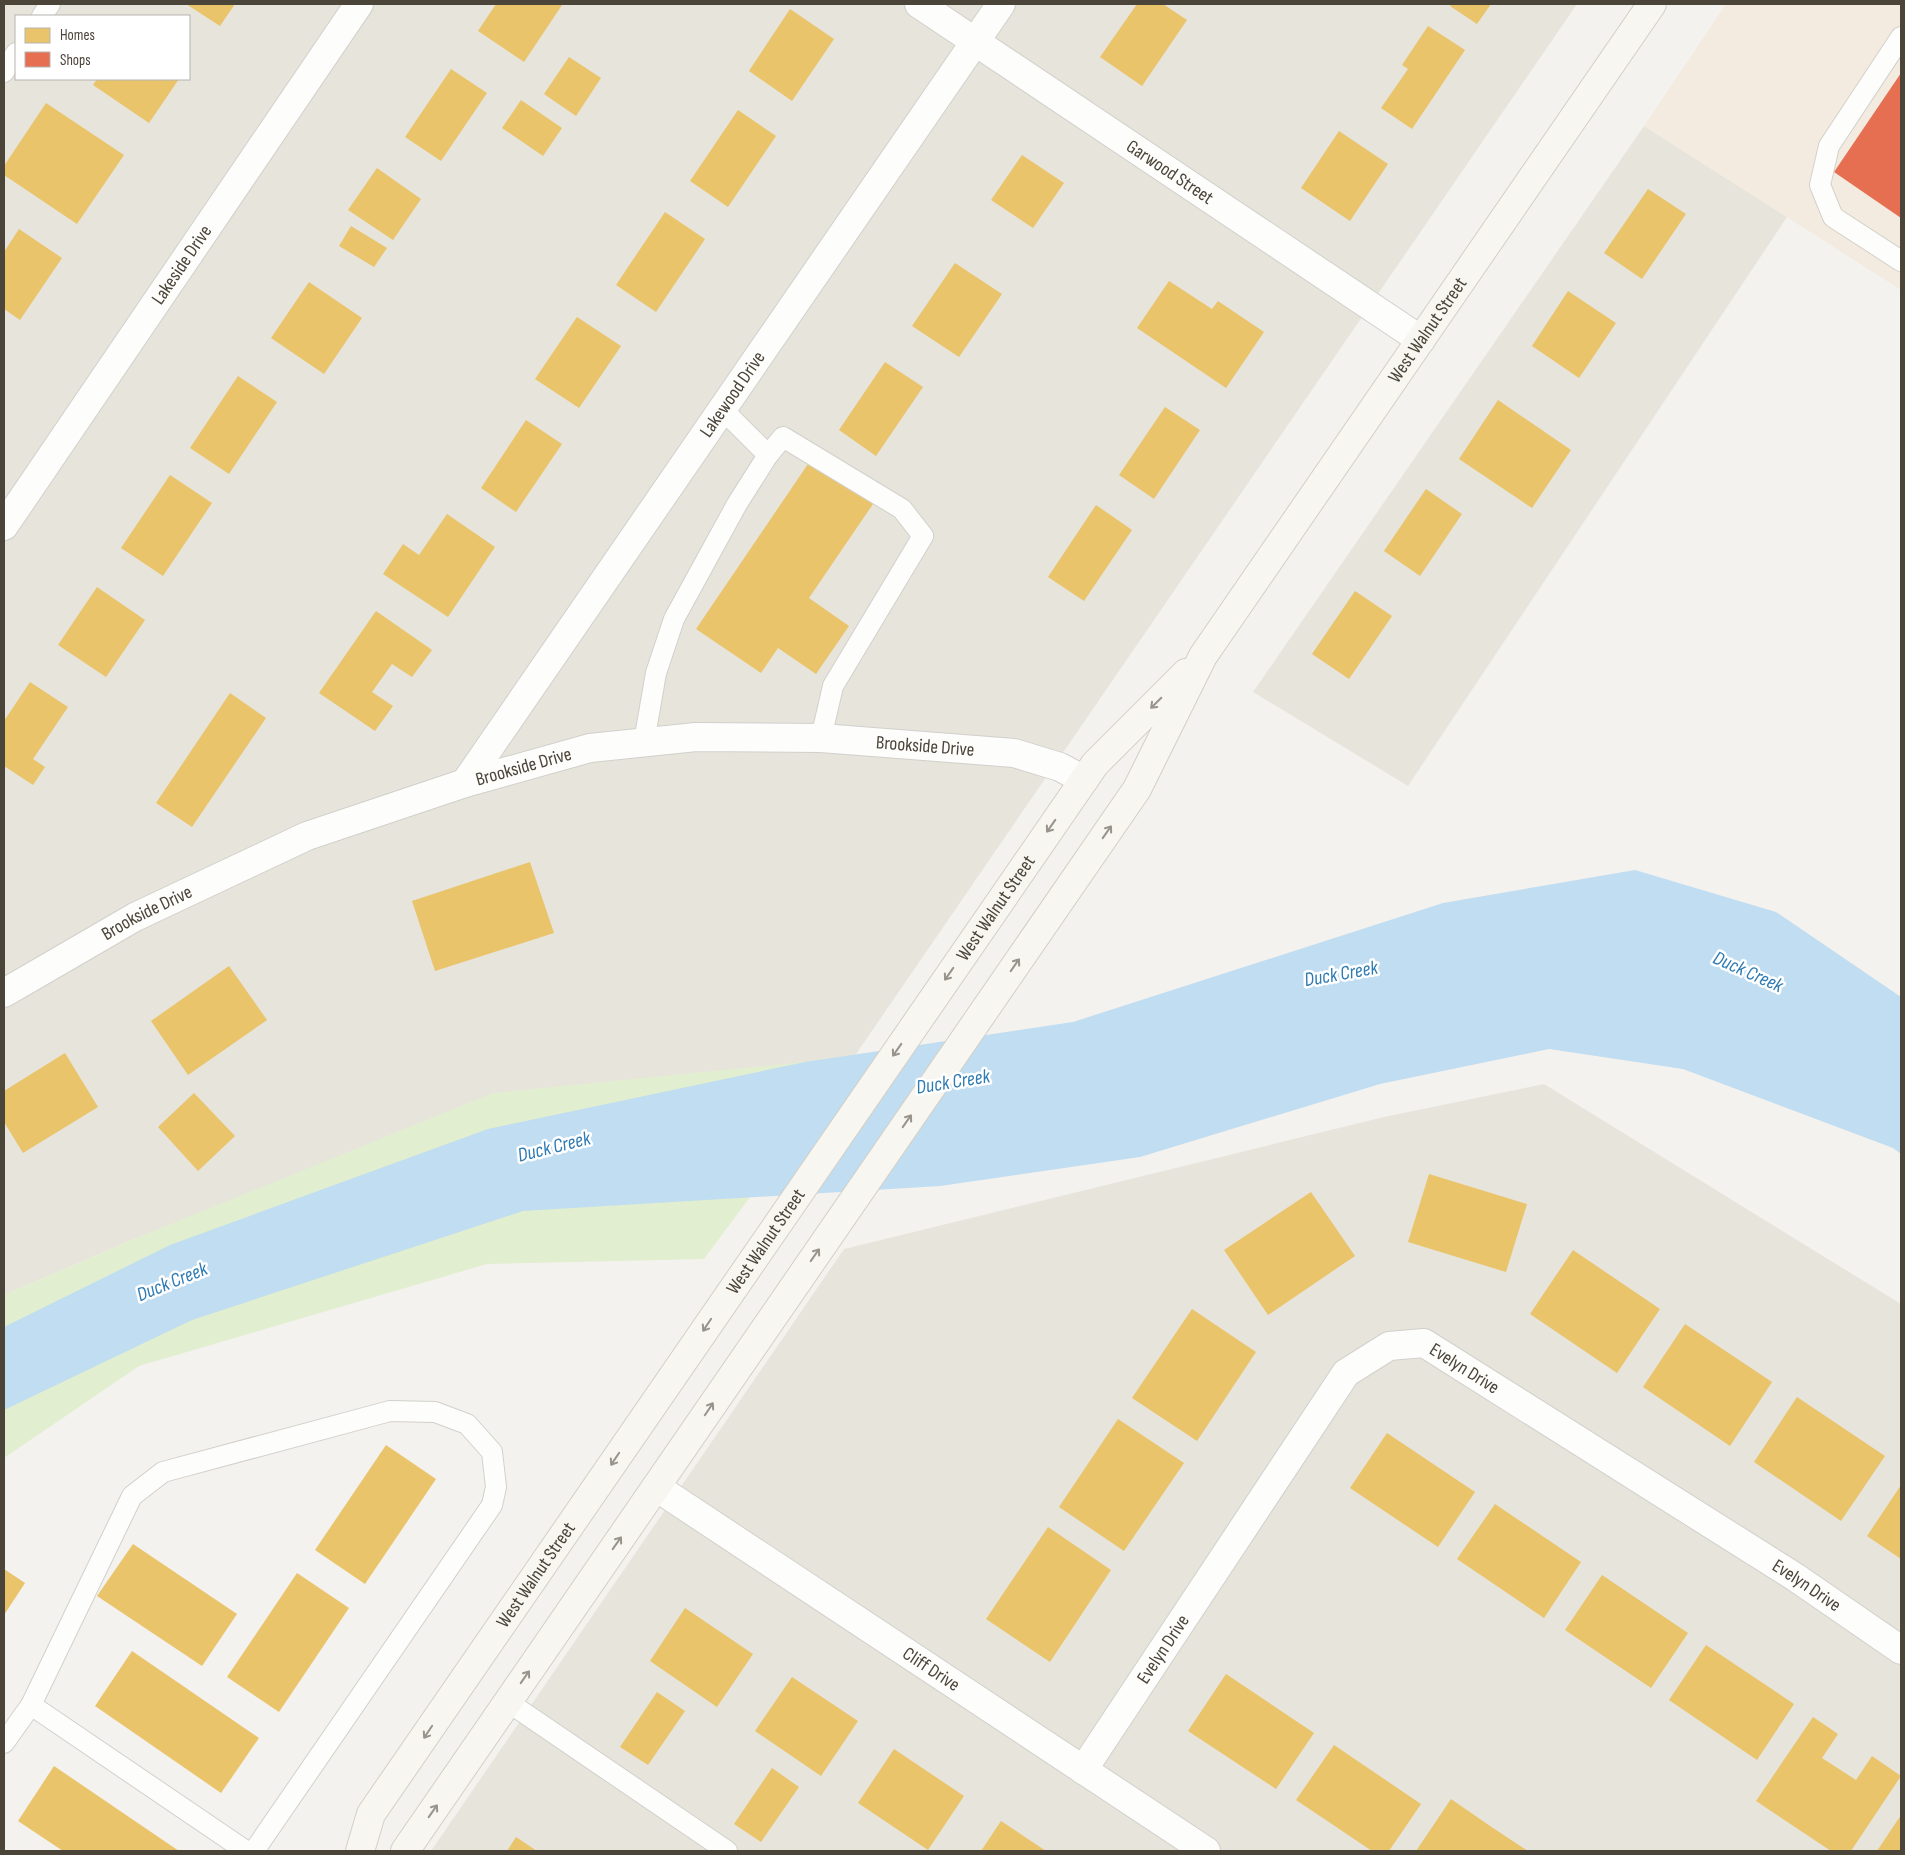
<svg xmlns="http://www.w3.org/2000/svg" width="1905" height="1855" viewBox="0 0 1905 1855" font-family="'Sofia Sans Condensed',sans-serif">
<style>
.residential{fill:#e7e4dc;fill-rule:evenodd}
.commercial{fill:#f3ebdf}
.green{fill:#e1eecf}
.water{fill:#c0ddf1}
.homes{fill:#e9c46a}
.shops{fill:#e76f51}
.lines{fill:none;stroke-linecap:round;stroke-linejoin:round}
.service-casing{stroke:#d2d0cb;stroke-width:22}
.minor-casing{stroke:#d2d0cb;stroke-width:30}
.secondary-casing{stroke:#d3cfc5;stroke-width:30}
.service{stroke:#fdfdfc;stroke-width:20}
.minor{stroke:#fdfdfc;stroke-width:28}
.secondary{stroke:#f7f6f1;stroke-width:28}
.oneway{stroke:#98948c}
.labels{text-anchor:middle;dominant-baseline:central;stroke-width:5;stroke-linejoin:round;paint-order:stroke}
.street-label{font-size:19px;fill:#4b4439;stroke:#fff}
.water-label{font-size:20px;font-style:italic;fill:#2e7ab2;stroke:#fff}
</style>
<rect width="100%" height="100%" fill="#f4f2ee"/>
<!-- residential -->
<g class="residential">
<path d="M 4,4 L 1577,4 L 854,1057 L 134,1239 L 4,1295 ZM 16,16 L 189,16 L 189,79 L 16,79 Z"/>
<polygon points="1644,126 1787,217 1408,786 1253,692"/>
<polygon points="1544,1084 1901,1304 1901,1851 431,1851 844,1249 1384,1117"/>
</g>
<!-- commercial -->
<polygon class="commercial" points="1726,4 1901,4 1901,290 1644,126"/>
<!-- green -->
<polygon class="green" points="854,1057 704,1259 487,1264 139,1366 4,1458 4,1295 134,1239 493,1093"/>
<!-- water -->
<polygon class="water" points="1635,870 1776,912 1901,997 1901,1154 1893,1148 1683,1069 1549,1049 1380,1084 1140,1157 940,1186 523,1211 192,1320 4,1410 4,1327 170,1245 488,1129 805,1062 1073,1022 1443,903"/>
<!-- homes -->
<g class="homes">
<polygon points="186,4 235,4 220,26"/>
<polygon points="496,4 561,4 562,5 524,62 478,31"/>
<polygon points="1137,4 1163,4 1187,20 1142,86 1100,57"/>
<polygon points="1452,4 1491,4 1477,24 1450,6"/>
<polygon points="790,9 834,39 792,101 749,71"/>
<polygon points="1428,26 1465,50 1412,129 1381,108 1408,69 1402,65"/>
<polygon points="569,57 601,78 576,116 544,94"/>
<polygon points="451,69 487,93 441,161 405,137"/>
<polygon points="97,79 179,79 149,123 93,85"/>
<polygon points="521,100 562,128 543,156 502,128"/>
<polygon points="46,103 124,155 77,224 4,175 4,166"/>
<polygon points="738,110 776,136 728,207 690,181"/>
<polygon points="1339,131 1388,164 1350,221 1301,188"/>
<polygon points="1022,155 1064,183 1033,228 991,200"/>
<polygon points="377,168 421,199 393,240 348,210"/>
<polygon points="1648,189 1686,214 1642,279 1604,253"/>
<polygon points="665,212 705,239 656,312 616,285"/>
<polygon points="351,226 387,248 374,267 339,246"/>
<polygon points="19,229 62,258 20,320 4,309 4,252"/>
<polygon points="955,263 1002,294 959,357 912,326"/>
<polygon points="1169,281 1212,309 1218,301 1264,332 1226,388 1137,328"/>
<polygon points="309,282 362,318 324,374 271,338"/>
<polygon points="1568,291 1616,323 1579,378 1532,346"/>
<polygon points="577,317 621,346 579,408 535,379"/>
<polygon points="885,362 923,387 876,456 839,430"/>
<polygon points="238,376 277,402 229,474 190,448"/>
<polygon points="1498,400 1571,450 1532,508 1459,459"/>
<polygon points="1165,407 1200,430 1154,499 1119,475"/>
<polygon points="526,420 562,444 516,512 481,488"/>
<polygon points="810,461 873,504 809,598 849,626 816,674 778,648 761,673 696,629"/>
<polygon points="170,475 212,503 163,576 121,548"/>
<polygon points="1426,489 1462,514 1420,576 1384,551"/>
<polygon points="1096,505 1132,530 1084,601 1048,577"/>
<polygon points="447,514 495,547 448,617 383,574 403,544 419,555"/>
<polygon points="97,587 145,620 106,677 58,645"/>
<polygon points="1355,591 1392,616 1349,679 1312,654"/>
<polygon points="376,611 432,650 412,677 392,664 372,692 393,706 375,731 319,693"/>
<polygon points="30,682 68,707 33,759 45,767 33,785 4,766 4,721"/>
<polygon points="230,693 266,718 192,827 156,803"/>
<polygon points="530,862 554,933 435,971 412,901"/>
<polygon points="229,966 267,1020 188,1075 151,1021"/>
<polygon points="65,1053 98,1107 23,1153 4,1122 4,1091"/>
<polygon points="194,1093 235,1136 198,1171 158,1127"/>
<polygon points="1429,1174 1527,1204 1506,1272 1408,1242"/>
<polygon points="1311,1192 1355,1256 1268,1315 1224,1250"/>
<polygon points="1573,1250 1660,1309 1617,1373 1530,1314"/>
<polygon points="1192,1309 1256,1352 1197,1441 1132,1398"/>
<polygon points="1685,1324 1772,1382 1730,1446 1643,1387"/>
<polygon points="1797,1397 1885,1456 1841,1521 1754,1462"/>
<polygon points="1118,1419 1184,1463 1124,1551 1059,1507"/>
<polygon points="1387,1433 1475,1492 1438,1547 1350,1488"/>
<polygon points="386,1445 436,1479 365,1584 315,1550"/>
<polygon points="1901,1485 1901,1559 1867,1536"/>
<polygon points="1495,1504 1581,1562 1544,1618 1457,1559"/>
<polygon points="1048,1527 1111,1570 1050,1662 986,1619"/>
<polygon points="133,1544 237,1614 202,1666 97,1596"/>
<polygon points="4,1569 25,1583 4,1615"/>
<polygon points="297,1573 349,1608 279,1712 227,1677"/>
<polygon points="1602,1575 1688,1633 1651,1688 1565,1630"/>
<polygon points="685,1608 753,1654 717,1707 650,1661"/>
<polygon points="1706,1645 1794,1704 1757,1760 1669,1700"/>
<polygon points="132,1651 259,1738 221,1793 95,1706"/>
<polygon points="1226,1674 1314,1733 1276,1789 1188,1731"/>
<polygon points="792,1677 858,1721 821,1776 755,1731"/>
<polygon points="657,1692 685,1711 648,1765 620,1747"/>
<polygon points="1813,1717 1838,1734 1822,1758 1856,1780 1872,1756 1901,1776 1851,1851 1831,1851 1756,1801"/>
<polygon points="1334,1745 1421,1804 1389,1851 1372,1851 1296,1800"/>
<polygon points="894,1749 964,1796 928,1850 858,1803"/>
<polygon points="54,1766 179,1851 63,1851 18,1821"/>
<polygon points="772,1768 799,1787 761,1842 734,1824"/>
<polygon points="1451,1799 1493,1828 1528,1851 1416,1851"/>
<polygon points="1901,1815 1901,1851 1877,1851"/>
<polygon points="1001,1821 1046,1851 981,1851"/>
<polygon points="516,1837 537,1851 507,1851"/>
</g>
<!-- shops -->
<polygon class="shops" points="1901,73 1901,218 1834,172"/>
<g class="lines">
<defs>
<g id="service">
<polyline points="42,16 50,4"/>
<polyline points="1901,37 1829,146 1820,185 1833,217 1901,261"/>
<polyline points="4,72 16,53"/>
<polyline points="768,455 783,437 902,509 923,536 833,686 821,738"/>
<polyline points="644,742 656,673 674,619 737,504 768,455 722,409"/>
<polyline points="508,1702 727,1851"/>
<polyline points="31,1705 246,1851"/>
<polyline points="4,1743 31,1705 132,1496 163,1472 390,1411 435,1412 467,1424 492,1452 496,1487 492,1505 254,1851"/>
</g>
<g id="minor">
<path id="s1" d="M 919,4 L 1421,340"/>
<path id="s2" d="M 4,526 L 359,4"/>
<path id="s3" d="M 465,783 L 1001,4"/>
<path id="s4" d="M 4,993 L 135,917 L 307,836 L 465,783 L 590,748 L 696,737 L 821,738 L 1014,753 L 1060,767 L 1084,780"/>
<path id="s5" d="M 656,1487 L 1206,1851"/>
<path id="s6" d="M 1083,1770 L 1346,1373 L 1389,1346 L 1424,1343 L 1795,1577 L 1901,1650"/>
</g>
<g id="secondary">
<path id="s7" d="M 360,1851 L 371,1814 L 1084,780 L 1095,764 L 1186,673"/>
<path id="s8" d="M 405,1851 L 1137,789 L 1203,656 L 1652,4"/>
</g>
</defs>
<!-- service casing -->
<use href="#service" class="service-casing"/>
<!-- minor casing -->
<use href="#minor" class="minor-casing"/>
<!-- secondary casing -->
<use href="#secondary" class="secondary-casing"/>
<!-- service -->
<use href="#service" class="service"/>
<!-- minor -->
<use href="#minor" class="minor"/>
<!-- secondary -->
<use href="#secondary" class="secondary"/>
</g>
<!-- one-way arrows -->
<defs><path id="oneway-shaft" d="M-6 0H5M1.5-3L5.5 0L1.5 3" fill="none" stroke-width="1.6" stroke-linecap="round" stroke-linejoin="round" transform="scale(1.25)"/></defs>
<g class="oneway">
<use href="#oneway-shaft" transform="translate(1156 703) rotate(135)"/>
<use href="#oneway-shaft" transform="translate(1051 826) rotate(125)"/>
<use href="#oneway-shaft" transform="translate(1107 832) rotate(-55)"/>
<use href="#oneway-shaft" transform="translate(1015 965) rotate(-55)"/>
<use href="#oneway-shaft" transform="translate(949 974) rotate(125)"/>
<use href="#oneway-shaft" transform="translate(897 1050) rotate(125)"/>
<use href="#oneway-shaft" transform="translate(907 1121) rotate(-55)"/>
<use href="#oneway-shaft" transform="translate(815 1255) rotate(-55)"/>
<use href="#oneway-shaft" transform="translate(707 1325) rotate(124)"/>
<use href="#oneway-shaft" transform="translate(709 1409) rotate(-56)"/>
<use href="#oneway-shaft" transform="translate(615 1459) rotate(124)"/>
<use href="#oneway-shaft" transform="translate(617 1543) rotate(-55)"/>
<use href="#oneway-shaft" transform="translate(525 1677) rotate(-55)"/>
<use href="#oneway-shaft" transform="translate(428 1732) rotate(124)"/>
<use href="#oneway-shaft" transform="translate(433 1811) rotate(-55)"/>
</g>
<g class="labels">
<!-- street labels -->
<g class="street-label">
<text stroke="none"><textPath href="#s1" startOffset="302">Garwood Street</textPath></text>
<text stroke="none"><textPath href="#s2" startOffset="316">Lakeside Drive</textPath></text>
<text stroke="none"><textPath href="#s8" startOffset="1834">West Walnut Street</textPath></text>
<text stroke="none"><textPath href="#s3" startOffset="472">Lakewood Drive</textPath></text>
<text stroke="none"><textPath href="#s4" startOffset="974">Brookside Drive</textPath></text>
<text stroke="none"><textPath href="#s4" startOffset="569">Brookside Drive</textPath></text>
<text stroke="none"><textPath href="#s7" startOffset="1139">West Walnut Street</textPath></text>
<text stroke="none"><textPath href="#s4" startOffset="164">Brookside Drive</textPath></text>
<text stroke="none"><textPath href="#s7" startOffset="734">West Walnut Street</textPath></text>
<text stroke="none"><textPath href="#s6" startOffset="610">Evelyn Drive</textPath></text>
<text stroke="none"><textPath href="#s7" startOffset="329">West Walnut Street</textPath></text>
<text stroke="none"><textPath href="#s6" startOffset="1015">Evelyn Drive</textPath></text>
<text stroke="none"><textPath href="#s6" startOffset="145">Evelyn Drive</textPath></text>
<text stroke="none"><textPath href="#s5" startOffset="330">Cliff Drive</textPath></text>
</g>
<!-- water labels -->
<g class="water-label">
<text transform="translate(1748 972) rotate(24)">Duck Creek</text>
<text transform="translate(1341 974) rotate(-10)">Duck Creek</text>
<text transform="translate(953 1082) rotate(-9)">Duck Creek</text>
<text transform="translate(554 1147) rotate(-14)">Duck Creek</text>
<text transform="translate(172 1282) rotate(-22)">Duck Creek</text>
</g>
</g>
<!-- border -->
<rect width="1905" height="1855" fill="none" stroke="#4b4439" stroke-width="10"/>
<!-- legend -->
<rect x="15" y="15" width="175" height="65" fill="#ffffff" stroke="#b7b4b0"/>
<rect x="25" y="28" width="25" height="15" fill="#e9c46a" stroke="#b7b4b0"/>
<text x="60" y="40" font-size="15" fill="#4b4439">Homes</text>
<rect x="25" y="52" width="25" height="15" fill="#e76f51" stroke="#b7b4b0"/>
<text x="60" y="65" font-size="15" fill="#4b4439">Shops</text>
</svg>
